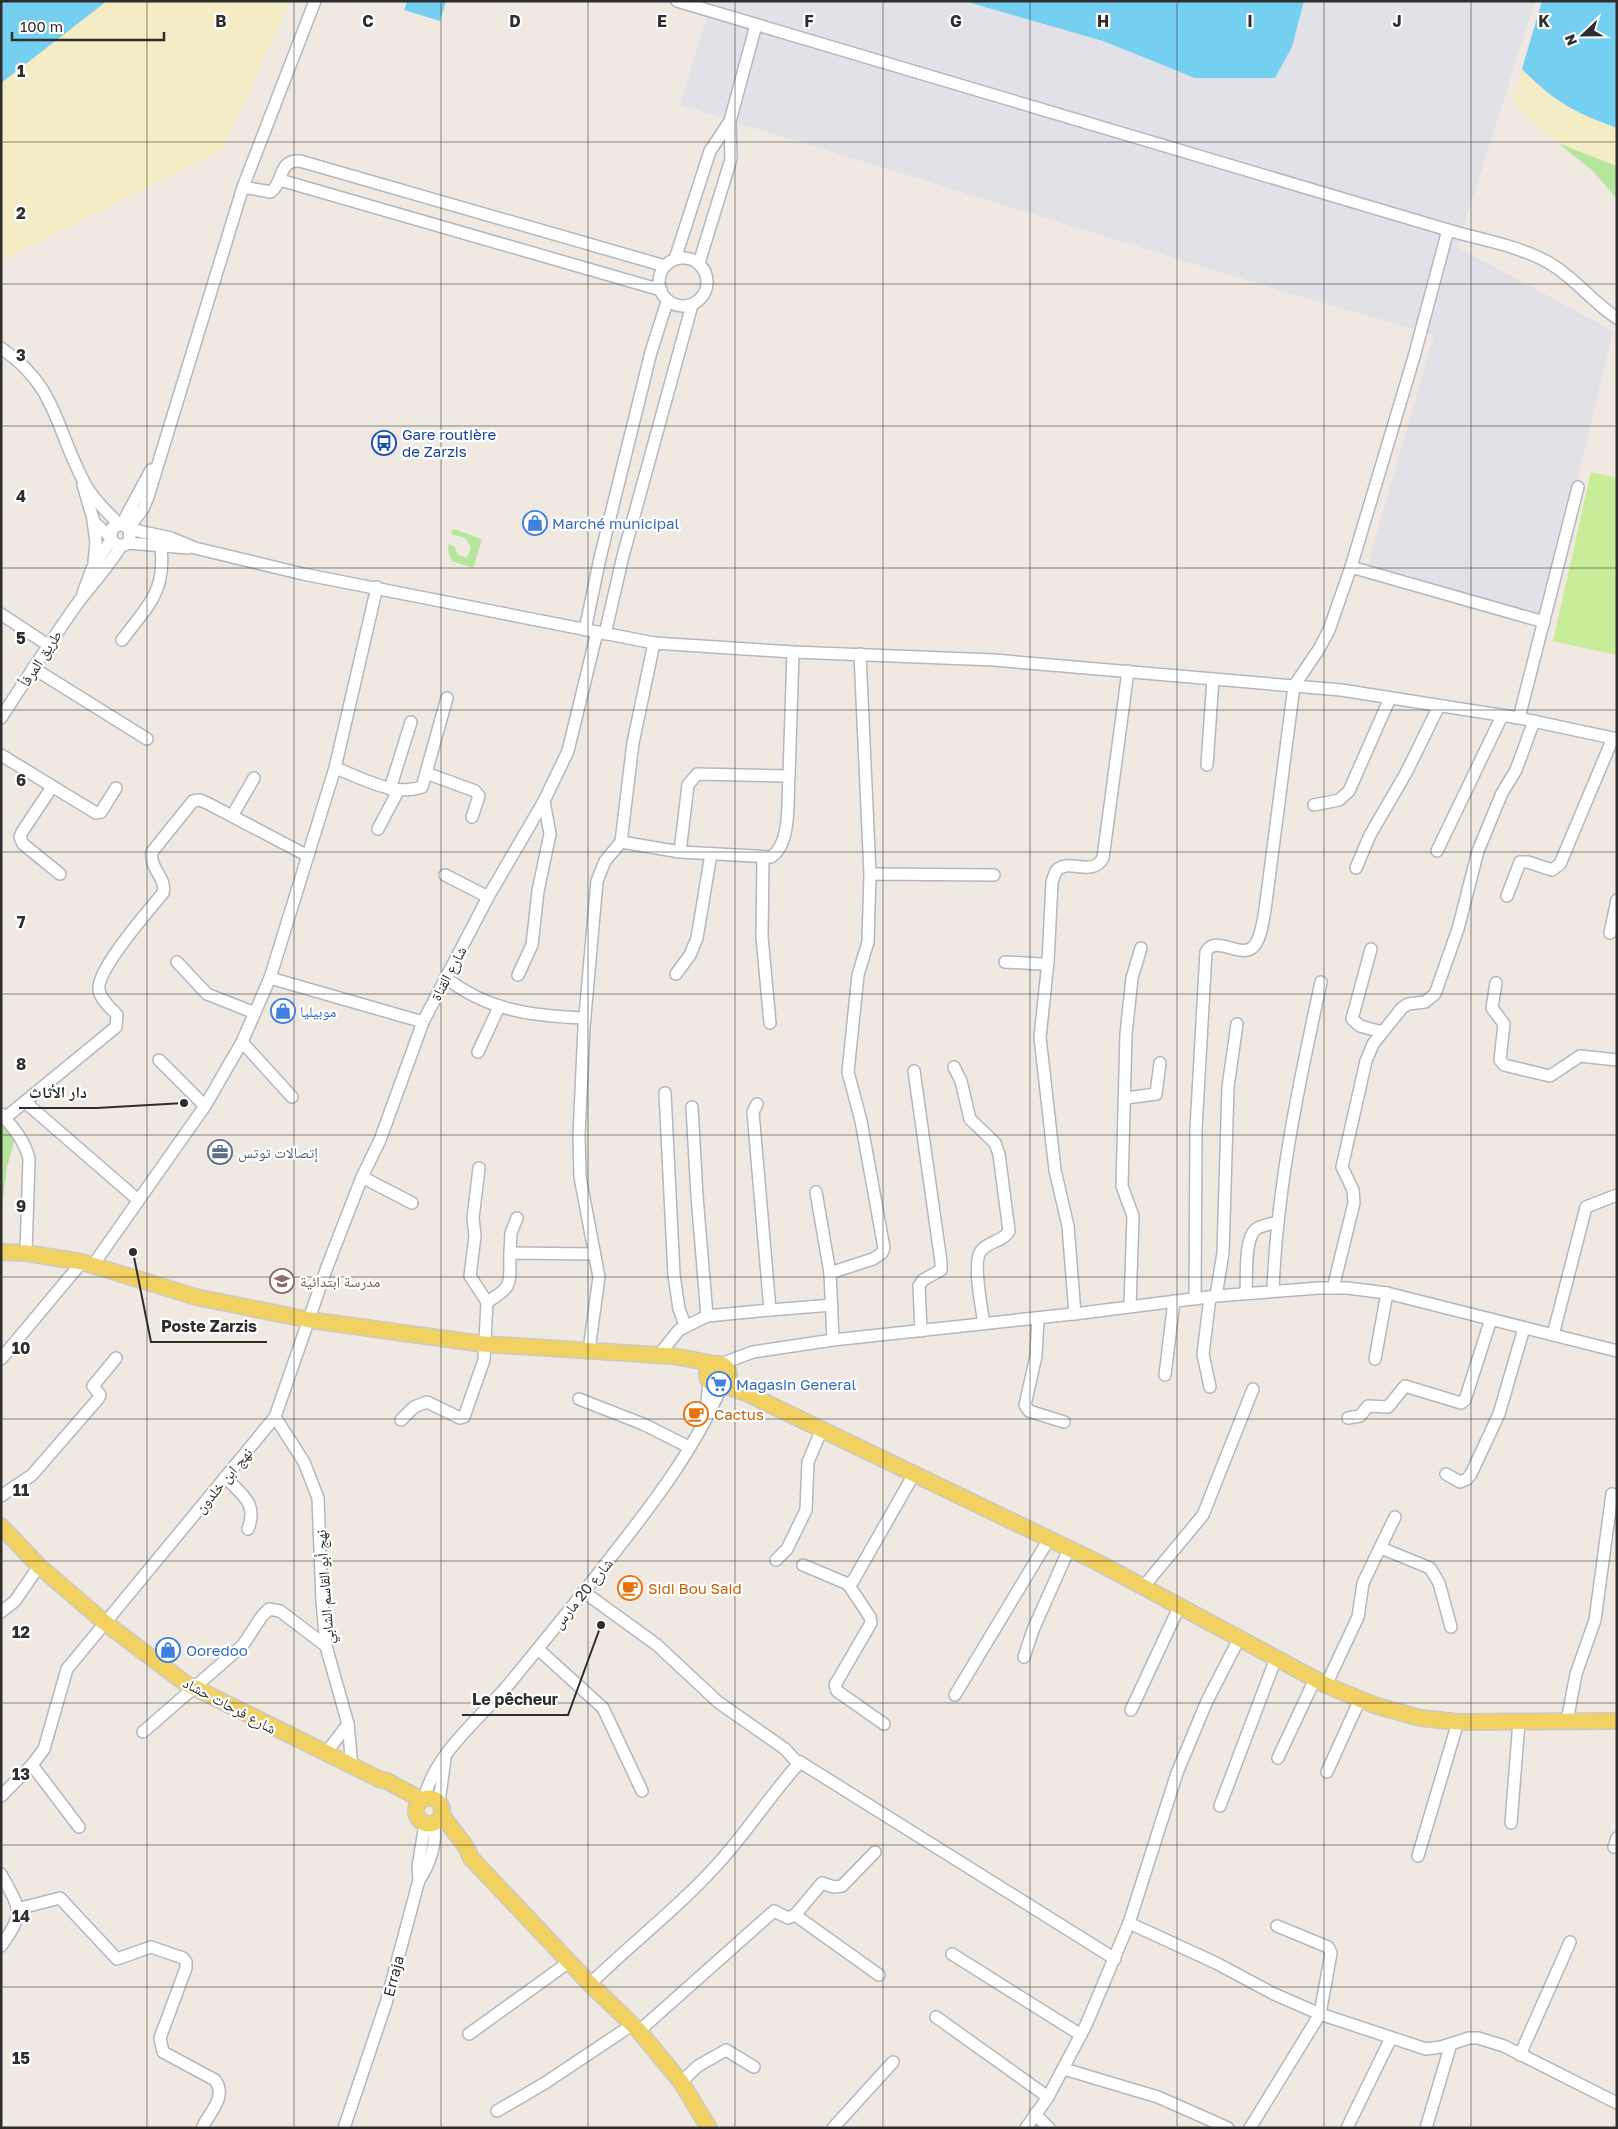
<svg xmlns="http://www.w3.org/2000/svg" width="1618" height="2129" viewBox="0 0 1618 2129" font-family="'Golos Text','Noto Naskh Arabic',sans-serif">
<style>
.industrial{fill:#e3e1e8}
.green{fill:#b6e59e}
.sand{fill:#f3ecc5}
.pitch{fill:#c9ec9a}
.water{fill:#75cff0}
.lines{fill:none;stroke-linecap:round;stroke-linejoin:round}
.minor-casing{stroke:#b4b7c1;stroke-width:14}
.major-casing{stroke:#c9c9c9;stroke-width:18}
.minor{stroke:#fff;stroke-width:11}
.major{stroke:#f2d163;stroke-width:15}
.grid{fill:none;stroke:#2e2e2e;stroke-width:1;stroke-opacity:0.55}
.labels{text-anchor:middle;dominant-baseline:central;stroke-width:4.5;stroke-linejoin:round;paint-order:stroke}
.transit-label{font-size:15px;fill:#164399;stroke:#fff;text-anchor:start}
.shop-label{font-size:15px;fill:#366cbe;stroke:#fff;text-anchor:start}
.street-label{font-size:15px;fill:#2e2e2e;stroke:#fff}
.service-label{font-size:15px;fill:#4e5e75;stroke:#fff;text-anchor:start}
.education-label{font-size:15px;fill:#785e54;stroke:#fff;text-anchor:start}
.food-label{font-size:15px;fill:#c56008;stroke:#fff;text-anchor:start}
.grid-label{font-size:16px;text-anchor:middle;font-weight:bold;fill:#2e2e2e;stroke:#fff;stroke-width:4.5;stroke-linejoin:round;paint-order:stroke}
.leader{fill:none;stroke:#2e2e2e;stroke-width:2}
.callout-dot{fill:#2e2e2e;stroke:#fff;stroke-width:2}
.callout-label{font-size:16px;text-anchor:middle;font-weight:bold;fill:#2e2e2e;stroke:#fff;stroke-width:4.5;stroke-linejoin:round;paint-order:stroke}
</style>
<rect width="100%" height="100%" fill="#efe9e1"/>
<!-- industrial -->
<polygon class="industrial" points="708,1 964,1 1103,41 1195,78 1275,78 1292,47 1304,1 1535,1 1457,247 1613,331 1544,620 1366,570 1434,335 1288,293 680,105 711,3"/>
<!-- green -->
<g class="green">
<polygon points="1558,143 1617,166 1617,199 1593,171"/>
<polygon points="453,529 482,539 473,568 452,561 448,552 449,544 455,547 457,554 467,558 471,547 465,538 451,534"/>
<polygon points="1,1123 15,1138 7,1167 1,1215"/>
</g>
<!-- sand -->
<g class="sand">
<polygon points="107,1 290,1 222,150 1,261 1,83"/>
<path d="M 1522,69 C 1553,101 1575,113 1617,128 L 1617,166 L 1558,143 L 1513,105 Z"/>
</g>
<!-- pitch -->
<polygon class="pitch" points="1591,472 1617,478 1617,655 1553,641"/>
<!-- water -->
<g class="water">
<polygon points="1,1 107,1 1,83"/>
<polygon points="407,1 446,1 440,21 404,10"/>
<polygon points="964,1 1304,1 1292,47 1275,78 1195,78 1103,41"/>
<path d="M 1542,1 L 1617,1 L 1617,128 C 1575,113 1553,101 1522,69 Z"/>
</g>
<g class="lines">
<defs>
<g id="minor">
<polyline points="677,1 1448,230"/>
<polyline points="280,180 661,290"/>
<path d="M 243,187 L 271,192 C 284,182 278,159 300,161 L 665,266"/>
<circle cx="683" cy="282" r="24"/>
<polyline points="675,259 710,151 730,121"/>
<polyline points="699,263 731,159 730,121 756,25"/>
<path d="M 1,348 C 57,386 55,427 83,480 C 91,497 107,512 120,525"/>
<polyline points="83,485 94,522 110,537"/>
<polyline points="93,521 96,542 94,562"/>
<polyline points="122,524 151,470"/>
<polyline points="128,528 143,509 148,497 243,187 315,1"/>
<path d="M 129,529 L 130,540 L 125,545 L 117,545 L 111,540 L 112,528 L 122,524 L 129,529 L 171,538 L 195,548 L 303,574 L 654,643 L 793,652 L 994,660 L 1294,686 L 1319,649 L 1329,630 L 1351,567 L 1414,357 L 1448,230 C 1482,240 1521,246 1551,264 C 1576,279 1593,303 1617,318"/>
<polyline points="128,543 188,548"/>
<polyline points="1351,567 1544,622"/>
<polyline points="83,593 92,569 111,540"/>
<polyline points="1,614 48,645"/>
<polyline points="585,630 600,558 628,445 651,352 667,302"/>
<polyline points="605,634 623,556 692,305"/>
<path d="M 122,640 C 148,605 166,593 161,546"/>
<path d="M 654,643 L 633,743 L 621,842 L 680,852 L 771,857 C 792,843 787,800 789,776 L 697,774 L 688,785 L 680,852"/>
<polyline points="860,654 870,874"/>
<polyline points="33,668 147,739"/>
<path d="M 1,718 C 26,679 51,641 77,604 C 92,584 108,567 121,546"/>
<polyline points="1519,718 1578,487"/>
<polyline points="1,755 96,813 101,812 116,788"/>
<polyline points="1207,765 1213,679"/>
<path d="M 335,768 C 363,778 393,797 422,787 L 447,698"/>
<polyline points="426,773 475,791 479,796 472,817"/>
<polyline points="789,776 793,652"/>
<polyline points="52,787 22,832 20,837 23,844 60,874"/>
<polyline points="390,789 411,722"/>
<polyline points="1314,805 1339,800 1349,791 1390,698"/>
<polyline points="232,816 254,778"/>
<polyline points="378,829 398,791"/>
<polyline points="1437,851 1502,716"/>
<polyline points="763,858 762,937 770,1023"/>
<polyline points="1356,868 1370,835 1406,773 1439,706"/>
<polyline points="445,875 488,897"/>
<polyline points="1507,896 1520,862 1528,862 1552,870 1560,864 1613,738"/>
<polyline points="1610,933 1617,900"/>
<polyline points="1371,949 1352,1019 1360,1026 1382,1032"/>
<polyline points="177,962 207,994 255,1013"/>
<path d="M 1005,962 L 1041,964 L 1048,962 L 1052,882 L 1056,871 C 1068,857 1092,878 1103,858 L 1128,671"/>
<polyline points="1048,962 1040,1037 1055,1170 1068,1226 1075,1314"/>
<polyline points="676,974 690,955 697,938 711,854"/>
<polyline points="518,975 532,945 538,891 550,834 544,801"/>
<polyline points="270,978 423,1022"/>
<path d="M 446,978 C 488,1011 533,1016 585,1018"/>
<polyline points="1496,983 1492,1008 1504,1024 1500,1060 1504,1065 1550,1076 1580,1056 1617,1060"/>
<polyline points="242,1042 292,1097"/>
<polyline points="478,1052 499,1007"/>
<polyline points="159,1060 205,1106"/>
<path d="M 954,1067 L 961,1081 L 970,1119 L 995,1143 L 999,1154 L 1009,1231 C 1003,1242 988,1241 981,1251 C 972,1261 982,1310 984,1324"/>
<polyline points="914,1071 941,1262 941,1270 923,1280 919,1286 921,1331"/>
<polyline points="665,1093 674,1275 679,1309 685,1325"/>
<polyline points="1126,1098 1156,1094 1160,1063"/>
<polyline points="25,1102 137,1199"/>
<polyline points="757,1104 753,1112 770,1310 832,1305"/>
<polyline points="692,1107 697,1196 707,1316 770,1310"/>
<path d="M 1,1114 C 13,1127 25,1141 29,1159 L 26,1253"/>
<path d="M 5,1118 L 116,1027 L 117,1015 C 111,1008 100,999 99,990 C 96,970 149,910 163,893 C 167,877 149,869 152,852 L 193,801 L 200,800 L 207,803 L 308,856"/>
<polyline points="362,1177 412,1203"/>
<polyline points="816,1192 830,1273"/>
<polyline points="510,1253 511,1233 517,1218"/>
<polyline points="93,1265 205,1106 242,1042 270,978 335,768 377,587"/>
<polyline points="1333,1288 1354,1203 1353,1190 1342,1167 1366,1061 1373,1044 1402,1008 1408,1004 1425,1002 1435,994 1458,929 1478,851 1502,793 1516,770 1534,721"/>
<path d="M 1273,1290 C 1277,1186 1299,1083 1321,982"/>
<path d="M 1246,1293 C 1247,1278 1244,1241 1255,1230 C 1261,1225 1271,1224 1278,1222"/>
<polyline points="1216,1296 1223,1253 1228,1087 1237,1024"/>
<polyline points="1210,1297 1203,1354 1210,1387"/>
<path d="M 1195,1299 L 1196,1129 L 1206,952 C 1215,934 1240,959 1253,947 C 1261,940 1263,920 1265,910 L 1294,686 L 1341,690 L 1519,718 L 1617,739"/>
<path d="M 487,1302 C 515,1286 509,1282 510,1253 L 594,1254"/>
<polyline points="1130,1306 1133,1216 1122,1186 1126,1034 1132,978 1141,948"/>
<polyline points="1038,1318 1036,1356 1025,1405 1029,1411 1064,1422"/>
<polyline points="1553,1335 1586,1207 1617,1195"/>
<polyline points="833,1340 830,1273 873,1259 882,1253 884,1248 861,1121 848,1072 858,975 868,942 870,874 994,875"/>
<polyline points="589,1350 599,1277 580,1177 579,1136 584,1027 597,881 605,861 621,842"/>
<polyline points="658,1356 679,1330 707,1316"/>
<polyline points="1,1359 82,1262"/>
<polyline points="1375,1359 1387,1293"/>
<polyline points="721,1364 753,1352 833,1340 1082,1313 1216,1296 1319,1288 1347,1288 1387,1293 1617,1351"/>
<polyline points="1165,1375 1174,1301"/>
<polyline points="579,1399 643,1424 689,1447"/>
<polyline points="706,1412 709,1382"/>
<polyline points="275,1417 304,1462 318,1498 322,1601 326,1646 348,1724 352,1766"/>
<polyline points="1348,1418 1360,1416 1368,1406 1388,1407 1405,1386 1461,1403 1465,1400 1491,1319"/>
<polyline points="401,1420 414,1407 427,1402 460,1418 464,1417 484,1360 487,1302 470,1276 475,1236 473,1218 479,1168"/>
<polyline points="1446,1474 1460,1482 1467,1479 1471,1474 1499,1414 1524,1328"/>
<path d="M 225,1477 C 242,1495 258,1503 248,1529"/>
<polyline points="1,1496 32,1475 98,1399 100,1395 93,1386 116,1358"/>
<polyline points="1381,1548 1430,1568 1439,1583 1451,1627"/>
<polyline points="776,1560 787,1549 806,1510 808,1462 822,1429"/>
<polyline points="803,1565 848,1584 853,1581 914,1474"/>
<polyline points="848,1584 870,1617 871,1623 835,1685 837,1691 884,1724"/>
<polyline points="1144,1586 1203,1515 1253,1389"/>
<polyline points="584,1592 657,1645 718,1702 785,1749 796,1761 800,1762"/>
<polyline points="1,1612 15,1601 39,1566"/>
<polyline points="538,1649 603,1708 642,1791"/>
<polyline points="1024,1657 1033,1630 1069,1549"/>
<polyline points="1326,1685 1358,1617 1363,1583 1395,1517"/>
<polyline points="955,1695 1049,1539"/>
<polyline points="1131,1710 1180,1605"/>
<polyline points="1567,1721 1576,1674 1595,1620 1612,1494"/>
<polyline points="143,1732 243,1645 262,1616 269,1609 280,1611 326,1646"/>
<polyline points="326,1753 348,1724"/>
<polyline points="1278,1758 1315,1679"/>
<polyline points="32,1765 79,1827"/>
<polyline points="1327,1772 1360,1699"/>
<polyline points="1,1796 32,1765 44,1749 67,1669 275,1417 327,1267 362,1177 380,1140 423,1022 488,897 544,801 568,751 597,632"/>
<path d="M 424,1799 C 435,1753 479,1720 509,1684 C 541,1645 573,1606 604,1566 C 648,1510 694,1452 722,1385"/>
<polyline points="439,1802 445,1759"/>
<polyline points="1220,1806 1276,1658"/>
<polyline points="1511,1823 1519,1722"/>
<polyline points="1614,1847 1617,1838"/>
<polyline points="1418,1856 1458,1722"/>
<path d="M 1,1874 C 20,1910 26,1911 1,1946"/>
<polyline points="419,1880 418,1867 425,1824"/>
<path d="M 17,1909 L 60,1898 L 117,1959 L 151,1947 L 183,1958 L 186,1962 L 186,1968 L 160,2038 L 163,2052 L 215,2080 C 227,2096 211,2111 203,2126"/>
<polyline points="795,1915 822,1883 834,1887 842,1886 875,1852"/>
<polyline points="1129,1923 1216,1963 1274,1994 1320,2014 1426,2049 1441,2047 1469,2038 1478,2038 1504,2046 1617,2103"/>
<polyline points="952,1954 1081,2035"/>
<path d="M 590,1984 C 634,1941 683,1904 723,1858 C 750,1827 773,1792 800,1762 L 1115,1959"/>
<polyline points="936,2017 1048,2097"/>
<polyline points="639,2031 774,1911 788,1918 795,1915 879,1975"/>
<polyline points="469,2034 569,1962"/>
<polyline points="1520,2055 1570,1942"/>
<polyline points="1064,2069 1158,2097 1228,2128"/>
<polyline points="681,2082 698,2066 726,2050 754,2067"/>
<polyline points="497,2111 545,2083 632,2025"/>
<polyline points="1035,2114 1049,2128"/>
<path d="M 344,2128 L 386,2003 L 419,1880 C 429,1866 438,1842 433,1824"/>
<polyline points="833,2128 893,2062"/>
<polyline points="1026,2128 1048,2097 1086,2025 1129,1923 1177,1773 1207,1701 1240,1637"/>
<polyline points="1250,2128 1320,2014 1331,1953 1328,1947 1277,1926"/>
<polyline points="1347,2128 1391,2038"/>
<polyline points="1426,2128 1451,2044"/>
</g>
<g id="major">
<polyline points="1,1252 26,1253 82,1262 196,1297 310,1320 483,1344 673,1356 715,1364"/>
<circle cx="718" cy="1375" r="11"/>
<polyline points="723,1385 746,1393 1099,1563 1326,1685 1374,1705 1420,1718 1458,1722 1617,1721"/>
<polyline points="1,1526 39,1566 104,1622 185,1683 379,1779 387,1781 422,1800"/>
<circle cx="429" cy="1811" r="13"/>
<polyline points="442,1815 466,1847 471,1858 590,1984 639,2031 681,2082 709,2128"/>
</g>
</defs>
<!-- minor casing -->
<use href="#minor" class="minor-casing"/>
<!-- major casing -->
<use href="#major" class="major-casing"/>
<!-- minor -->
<use href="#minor" class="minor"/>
<!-- major -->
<use href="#major" class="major"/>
</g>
<!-- grid -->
<path class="grid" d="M 147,1 L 147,2128M 294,1 L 294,2128M 441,1 L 441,2128M 588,1 L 588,2128M 735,1 L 735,2128M 883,1 L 883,2128M 1030,1 L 1030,2128M 1177,1 L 1177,2128M 1324,1 L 1324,2128M 1471,1 L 1471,2128M 1,142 L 1617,142M 1,284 L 1617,284M 1,426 L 1617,426M 1,568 L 1617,568M 1,710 L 1617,710M 1,852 L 1617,852M 1,994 L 1617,994M 1,1135 L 1617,1135M 1,1277 L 1617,1277M 1,1419 L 1617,1419M 1,1561 L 1617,1561M 1,1703 L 1617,1703M 1,1845 L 1617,1845M 1,1987 L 1617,1987"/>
<!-- icons -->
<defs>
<symbol id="bus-ring" viewBox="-11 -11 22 22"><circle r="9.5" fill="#fff" stroke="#1a4fb4" stroke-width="1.5"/><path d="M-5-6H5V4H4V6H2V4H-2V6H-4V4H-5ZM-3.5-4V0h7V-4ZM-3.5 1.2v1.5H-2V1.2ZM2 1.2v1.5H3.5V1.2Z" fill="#1a4fb4"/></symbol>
<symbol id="shop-ring" viewBox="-11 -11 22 22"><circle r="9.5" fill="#fff" stroke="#3f7fe0" stroke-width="1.5"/><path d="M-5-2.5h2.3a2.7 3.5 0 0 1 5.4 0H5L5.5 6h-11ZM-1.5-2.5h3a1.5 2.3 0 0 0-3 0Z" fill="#3f7fe0"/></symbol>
<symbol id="office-ring" viewBox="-11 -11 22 22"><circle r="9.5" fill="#fff" stroke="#5c6f8a" stroke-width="1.5"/><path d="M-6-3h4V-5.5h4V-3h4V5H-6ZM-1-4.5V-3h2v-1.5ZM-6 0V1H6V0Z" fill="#5c6f8a"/></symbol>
<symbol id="school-ring" viewBox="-11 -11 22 22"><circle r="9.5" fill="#fff" stroke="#8d6e63" stroke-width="1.5"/><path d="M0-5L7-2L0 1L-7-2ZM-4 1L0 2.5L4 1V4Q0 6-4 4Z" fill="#8d6e63"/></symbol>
<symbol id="supermarket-ring" viewBox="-11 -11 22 22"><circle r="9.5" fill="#fff" stroke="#3f7fe0" stroke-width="1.5"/><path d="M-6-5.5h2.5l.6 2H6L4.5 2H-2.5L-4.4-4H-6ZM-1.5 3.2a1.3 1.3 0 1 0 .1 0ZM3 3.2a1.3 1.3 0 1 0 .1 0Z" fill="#3f7fe0"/></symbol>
<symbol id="cafe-ring" viewBox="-11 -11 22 22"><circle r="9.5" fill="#fff" stroke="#e8710a" stroke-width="1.5"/><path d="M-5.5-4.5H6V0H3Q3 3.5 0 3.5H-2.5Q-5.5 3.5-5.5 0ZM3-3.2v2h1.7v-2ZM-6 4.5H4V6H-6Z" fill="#e8710a"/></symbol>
</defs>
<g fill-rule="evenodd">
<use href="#bus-ring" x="370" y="429" width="28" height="28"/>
<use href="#shop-ring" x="521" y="509" width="28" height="28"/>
<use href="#shop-ring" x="269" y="997" width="28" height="28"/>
<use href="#office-ring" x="206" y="1138" width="28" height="28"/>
<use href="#school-ring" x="268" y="1267" width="28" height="28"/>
<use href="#supermarket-ring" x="705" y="1370" width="28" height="28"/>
<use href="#cafe-ring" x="682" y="1400" width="28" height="28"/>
<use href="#cafe-ring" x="616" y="1574" width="28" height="28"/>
<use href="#shop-ring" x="154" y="1636" width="28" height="28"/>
</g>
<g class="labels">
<!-- transit labels -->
<g class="transit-label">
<text x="402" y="434">Gare routière<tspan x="402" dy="17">de Zarzis</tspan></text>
</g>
<!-- shop labels -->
<g class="shop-label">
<text x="552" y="523">Marché municipal</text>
<text x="300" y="1011">موبيليا</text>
<text x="736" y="1384">Magasin General</text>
<text x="186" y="1650">Ooredoo</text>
</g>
<!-- street labels -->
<g class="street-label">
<text transform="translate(40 658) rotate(-57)">طريق المرفأ</text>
<text transform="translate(448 973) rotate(-62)">شارع القناة</text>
<text transform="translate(223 1480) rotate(-50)">نهج ابن خلدون</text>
<text transform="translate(324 1587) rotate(-94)">نهج أبو القاسم الشابي</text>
<text transform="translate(582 1593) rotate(-51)">شارع 20 مارس</text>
<text transform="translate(230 1705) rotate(28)">شارع فرحات حشاد</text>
<text transform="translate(393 1976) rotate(-75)">Erraja</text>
</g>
<!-- service labels -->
<g class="service-label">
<text x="238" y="1152">إتصالات توتس</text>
</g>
<!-- education labels -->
<g class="education-label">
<text x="300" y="1281">مدرسة ابتدائية</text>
</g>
<!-- food labels -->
<g class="food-label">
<text x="714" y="1414">Cactus</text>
<text x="648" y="1588">Sidi Bou Said</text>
</g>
</g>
<g class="grid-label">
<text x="221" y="27">B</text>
<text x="368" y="27">C</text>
<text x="515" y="27">D</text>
<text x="662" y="27">E</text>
<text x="809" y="27">F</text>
<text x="956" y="27">G</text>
<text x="1103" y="27">H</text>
<text x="1250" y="27">I</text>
<text x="1397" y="27">J</text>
<text x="1544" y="27">K</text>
<text x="21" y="77">1</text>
<text x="21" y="219">2</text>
<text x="21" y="361">3</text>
<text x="21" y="502">4</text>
<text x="21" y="644">5</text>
<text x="21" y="786">6</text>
<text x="21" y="928">7</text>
<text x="21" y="1070">8</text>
<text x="21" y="1212">9</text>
<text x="21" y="1354">10</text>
<text x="21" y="1496">11</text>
<text x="21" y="1638">12</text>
<text x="21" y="1780">13</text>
<text x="21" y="1922">14</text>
<text x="21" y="2064">15</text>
</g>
<!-- callouts -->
<path class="leader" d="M184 1103L97 1108H19M133 1252L151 1342H267M601 1625L568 1715H462"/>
<g class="callout-dot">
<circle cx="184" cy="1103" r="5"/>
<circle cx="133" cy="1252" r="5"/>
<circle cx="601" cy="1625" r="5"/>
</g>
<g class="callout-label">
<text x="58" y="1098">دار الأثاث</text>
<text x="209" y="1332">Poste Zarzis</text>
<text x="515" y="1705">Le pêcheur</text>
</g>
<!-- border -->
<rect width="1618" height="2129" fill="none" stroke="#2e2e2e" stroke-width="5"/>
<!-- north arrow -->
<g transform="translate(1583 35) rotate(248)" stroke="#ffffff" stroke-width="4" paint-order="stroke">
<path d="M0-4L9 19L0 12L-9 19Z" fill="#2e2e2e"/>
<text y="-8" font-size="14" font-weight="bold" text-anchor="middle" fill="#2e2e2e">N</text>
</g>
<!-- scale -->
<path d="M12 32v8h152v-8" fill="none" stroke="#2e2e2e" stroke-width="2.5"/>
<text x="20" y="32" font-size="15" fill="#2e2e2e" stroke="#ffffff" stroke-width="4" paint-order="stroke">100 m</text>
</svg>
